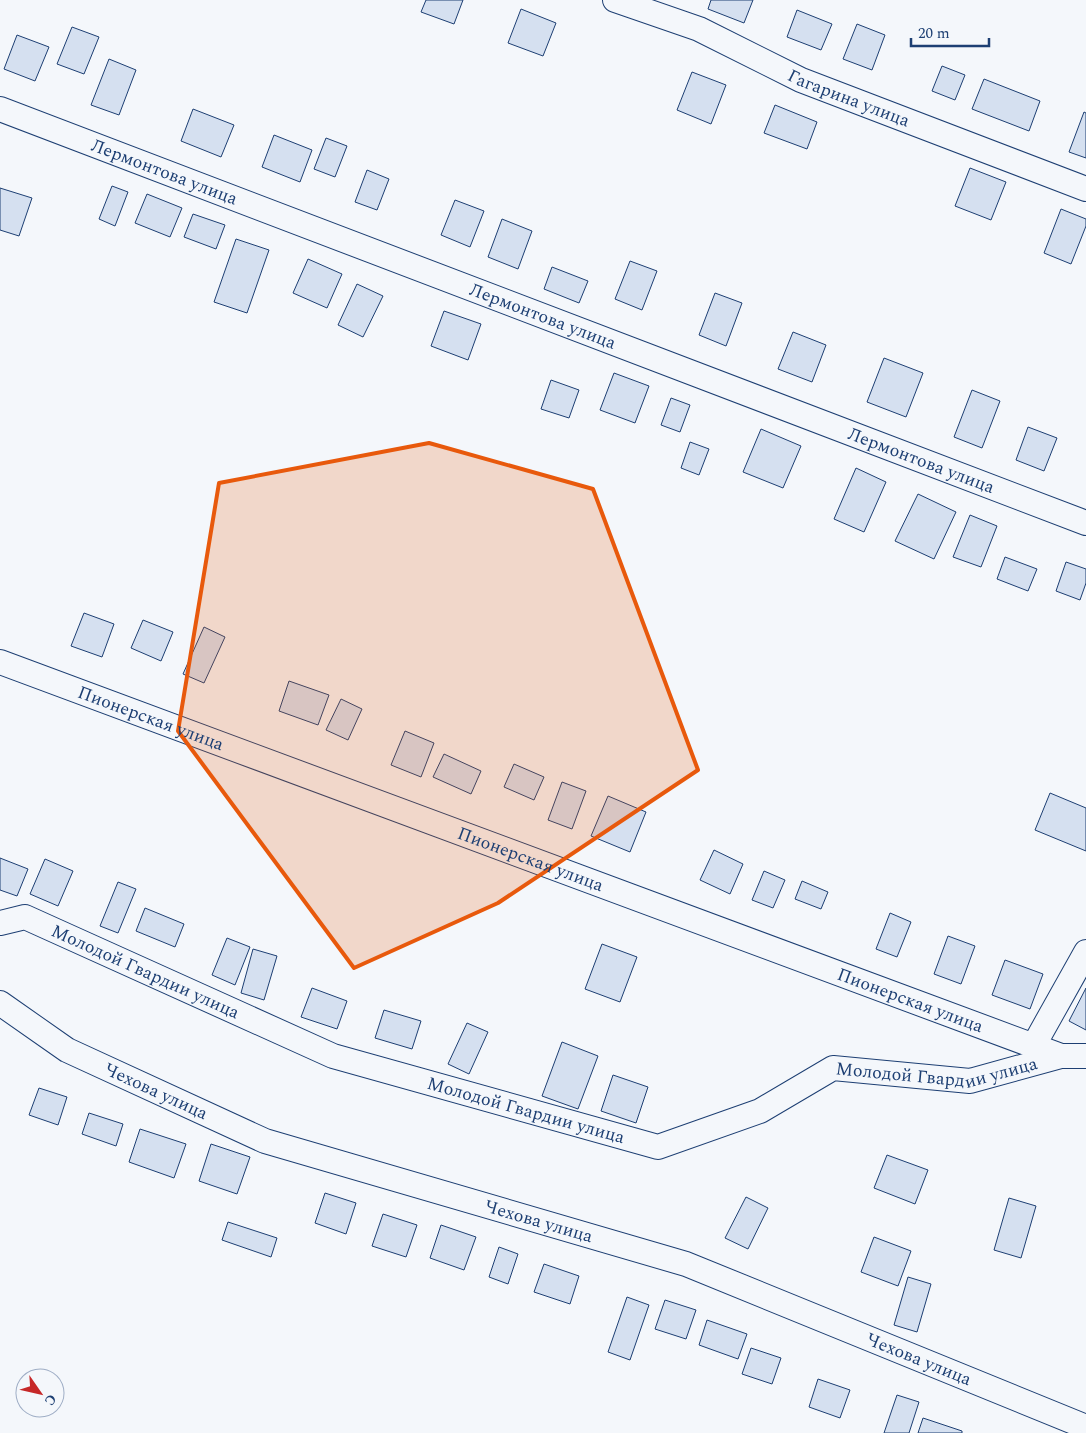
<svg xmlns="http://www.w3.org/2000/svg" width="1086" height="1433" viewBox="0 0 1086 1433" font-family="Spectral,serif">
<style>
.building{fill:#d5e0f0;stroke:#1d3f73}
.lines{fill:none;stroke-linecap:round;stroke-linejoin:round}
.minor-casing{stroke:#1d3f73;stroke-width:26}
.minor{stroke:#f4f7fb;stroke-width:24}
.marked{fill:#e8590c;fill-opacity:0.2;stroke:#e8590c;stroke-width:4;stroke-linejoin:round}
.labels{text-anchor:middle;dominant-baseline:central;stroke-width:4;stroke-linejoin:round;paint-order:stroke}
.street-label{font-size:18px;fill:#1d3f73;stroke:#f4f7fb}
</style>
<rect width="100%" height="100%" fill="#f4f7fb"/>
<!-- building -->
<g class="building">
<polygon points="426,0 463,0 454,24 421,12"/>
<polygon points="711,0 753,0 744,23 708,9"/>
<polygon points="521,9 556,23 543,56 508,43"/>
<polygon points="797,10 832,24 821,50 787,37"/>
<polygon points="857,24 885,35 872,70 843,59"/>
<polygon points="72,27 99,37 84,74 57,64"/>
<polygon points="17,35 49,47 35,81 4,69"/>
<polygon points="109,59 136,70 119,115 91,105"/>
<polygon points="942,66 965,75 955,100 932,91"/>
<polygon points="692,72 726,85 711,124 677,110"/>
<polygon points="984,79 1040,101 1029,131 972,109"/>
<polygon points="775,105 817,122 807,149 764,133"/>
<polygon points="193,109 234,125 221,157 181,141"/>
<polygon points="1084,112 1086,113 1086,158 1069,152"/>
<polygon points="274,135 312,150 300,182 262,167"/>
<polygon points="326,138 347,146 335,177 314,169"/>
<polygon points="970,168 1006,182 991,220 955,206"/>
<polygon points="367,170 389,179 377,210 355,202"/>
<polygon points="112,186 128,192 115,226 99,219"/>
<polygon points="0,188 32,198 19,236 0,230"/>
<polygon points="147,194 182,208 170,237 135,223"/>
<polygon points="455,200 484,211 470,247 441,235"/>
<polygon points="1061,209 1086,219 1086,226 1071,264 1044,253"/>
<polygon points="193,214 225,225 216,249 184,237"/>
<polygon points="502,219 532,231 518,269 488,257"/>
<polygon points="236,239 269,250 247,313 214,302"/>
<polygon points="308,259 342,274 327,308 293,293"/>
<polygon points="630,261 657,271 642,310 615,299"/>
<polygon points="552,267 588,281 579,303 544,289"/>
<polygon points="357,284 383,296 363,337 338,325"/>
<polygon points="715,293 742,303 726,346 699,335"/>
<polygon points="444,311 481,324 468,360 431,346"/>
<polygon points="793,332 826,345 812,382 778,369"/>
<polygon points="884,358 923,373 906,417 867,402"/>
<polygon points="614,373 649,386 635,423 600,410"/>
<polygon points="551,380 579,390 569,418 541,409"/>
<polygon points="972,390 1000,401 982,448 954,437"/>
<polygon points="671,398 690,405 680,432 661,425"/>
<polygon points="1028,427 1057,438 1044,471 1016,460"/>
<polygon points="761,429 801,446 783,488 743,472"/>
<polygon points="690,442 709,449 699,475 681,468"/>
<polygon points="856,468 886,482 864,532 834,519"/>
<polygon points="918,494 956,512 934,559 895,541"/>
<polygon points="970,515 997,526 981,567 953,557"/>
<polygon points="1005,557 1037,569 1028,591 997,579"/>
<polygon points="1066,562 1086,569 1086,583 1080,600 1056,591"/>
<polygon points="84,613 114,624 102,657 71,646"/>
<polygon points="143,620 173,632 161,661 131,648"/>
<polygon points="204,627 225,637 204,683 183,674"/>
<polygon points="289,681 329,695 318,725 279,711"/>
<polygon points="341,699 362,709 348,740 326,730"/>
<polygon points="405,731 434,743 421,777 391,765"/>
<polygon points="444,754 481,771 471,794 433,777"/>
<polygon points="514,764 544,777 534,800 504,787"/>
<polygon points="562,782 586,791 572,829 548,820"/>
<polygon points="1050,793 1086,808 1086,851 1035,830"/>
<polygon points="608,796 646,812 630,852 591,836"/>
<polygon points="714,850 743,864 730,894 700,880"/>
<polygon points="0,858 28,869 17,896 0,890"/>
<polygon points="45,859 73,871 58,906 30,894"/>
<polygon points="764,871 785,880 773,908 752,900"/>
<polygon points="802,881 828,892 821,909 795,899"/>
<polygon points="118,882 136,889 118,933 100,926"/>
<polygon points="145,908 184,924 175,947 136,931"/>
<polygon points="890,913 911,922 897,957 876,949"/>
<polygon points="948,936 975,946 961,984 934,974"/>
<polygon points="227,938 250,947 235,985 212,975"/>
<polygon points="602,944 637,957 620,1002 585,989"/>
<polygon points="253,949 277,956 264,1000 241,993"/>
<polygon points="1005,960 1043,974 1030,1009 992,995"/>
<polygon points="312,988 347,1001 337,1029 301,1017"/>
<polygon points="1086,988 1086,1030 1069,1021"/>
<polygon points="384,1010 421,1021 412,1049 375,1038"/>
<polygon points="467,1023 488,1032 469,1074 448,1064"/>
<polygon points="562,1042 598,1056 578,1109 542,1096"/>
<polygon points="613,1075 648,1087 636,1123 601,1111"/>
<polygon points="39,1088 67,1097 58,1125 29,1115"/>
<polygon points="89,1113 123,1124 116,1146 82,1134"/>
<polygon points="140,1129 186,1144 174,1178 129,1162"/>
<polygon points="211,1144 250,1157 237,1194 199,1181"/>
<polygon points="887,1155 928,1170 915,1204 874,1188"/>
<polygon points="325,1193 356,1203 346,1234 315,1223"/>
<polygon points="746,1197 768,1208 748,1249 725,1238"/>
<polygon points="1009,1198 1036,1206 1021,1258 994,1250"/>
<polygon points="383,1214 417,1225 406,1257 372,1246"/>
<polygon points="228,1222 277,1238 271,1257 222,1240"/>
<polygon points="441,1225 476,1237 464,1270 430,1258"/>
<polygon points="874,1237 911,1251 898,1286 861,1272"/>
<polygon points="499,1247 518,1254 508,1284 489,1277"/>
<polygon points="544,1264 579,1276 570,1304 534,1292"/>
<polygon points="908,1277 931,1284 917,1332 894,1325"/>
<polygon points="627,1297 649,1305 630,1360 608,1352"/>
<polygon points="665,1300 696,1310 686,1339 655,1329"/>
<polygon points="707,1320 747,1334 738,1359 699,1345"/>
<polygon points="751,1348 781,1358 772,1384 742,1374"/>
<polygon points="818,1379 850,1390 840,1418 809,1407"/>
<polygon points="897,1395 919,1402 909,1433 884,1433"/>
<polygon points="923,1418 962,1431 962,1433 918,1433"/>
</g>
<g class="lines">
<defs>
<g id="minor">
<path id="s1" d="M 615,0 L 699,29 L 801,80 L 1086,189"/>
<path id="s2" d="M 0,109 L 1086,523"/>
<path id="s3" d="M 0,662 L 1061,1056"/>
<path id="s4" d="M 0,923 L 25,917 L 333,1056 L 658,1147 L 760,1111 L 833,1068 L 970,1081 L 1061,1056 L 1086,1056"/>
<path id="s5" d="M 0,1003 L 67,1050 L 265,1141 L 686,1264 L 1086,1427"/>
<polyline points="1034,1045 1086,952"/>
</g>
</defs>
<!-- minor casing -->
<use href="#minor" class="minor-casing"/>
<!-- minor -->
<use href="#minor" class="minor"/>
</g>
<!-- marked area -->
<path class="marked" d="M 429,443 L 593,489 L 698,770 L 498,903 L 354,968 L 178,731 L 219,483 Z"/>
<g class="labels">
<!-- street labels -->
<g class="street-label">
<text stroke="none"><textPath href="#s1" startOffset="254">Гагарина улица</textPath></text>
<text stroke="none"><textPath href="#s2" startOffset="176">Лермонтова улица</textPath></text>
<text stroke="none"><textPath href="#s2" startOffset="581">Лермонтова улица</textPath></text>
<text stroke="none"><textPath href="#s2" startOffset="986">Лермонтова улица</textPath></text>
<text stroke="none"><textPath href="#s3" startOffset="161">Пионерская улица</textPath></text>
<text stroke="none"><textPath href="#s3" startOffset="566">Пионерская улица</textPath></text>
<text stroke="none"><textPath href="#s4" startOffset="158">Молодой Гвардии улица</textPath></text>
<text stroke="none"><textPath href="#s3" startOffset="971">Пионерская улица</textPath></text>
<text stroke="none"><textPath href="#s4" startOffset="999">Молодой Гвардии улица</textPath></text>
<text stroke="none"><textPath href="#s5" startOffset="180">Чехова улица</textPath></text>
<text stroke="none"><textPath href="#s4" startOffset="564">Молодой Гвардии улица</textPath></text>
<text stroke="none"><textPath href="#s5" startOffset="585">Чехова улица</textPath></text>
<text stroke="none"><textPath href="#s5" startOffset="990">Чехова улица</textPath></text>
</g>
</g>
<!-- north arrow -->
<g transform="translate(40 1393) rotate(124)"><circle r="24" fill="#f4f7fb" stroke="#9eadc5"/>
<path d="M0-4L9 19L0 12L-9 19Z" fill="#c62828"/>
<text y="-8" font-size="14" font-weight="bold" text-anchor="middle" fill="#1d3f73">С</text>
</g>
<!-- scale -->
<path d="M911 38v8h78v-8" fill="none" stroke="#1d3f73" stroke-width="2.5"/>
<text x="918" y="38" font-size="15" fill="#1d3f73" stroke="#f4f7fb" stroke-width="4" paint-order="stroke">20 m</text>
</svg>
